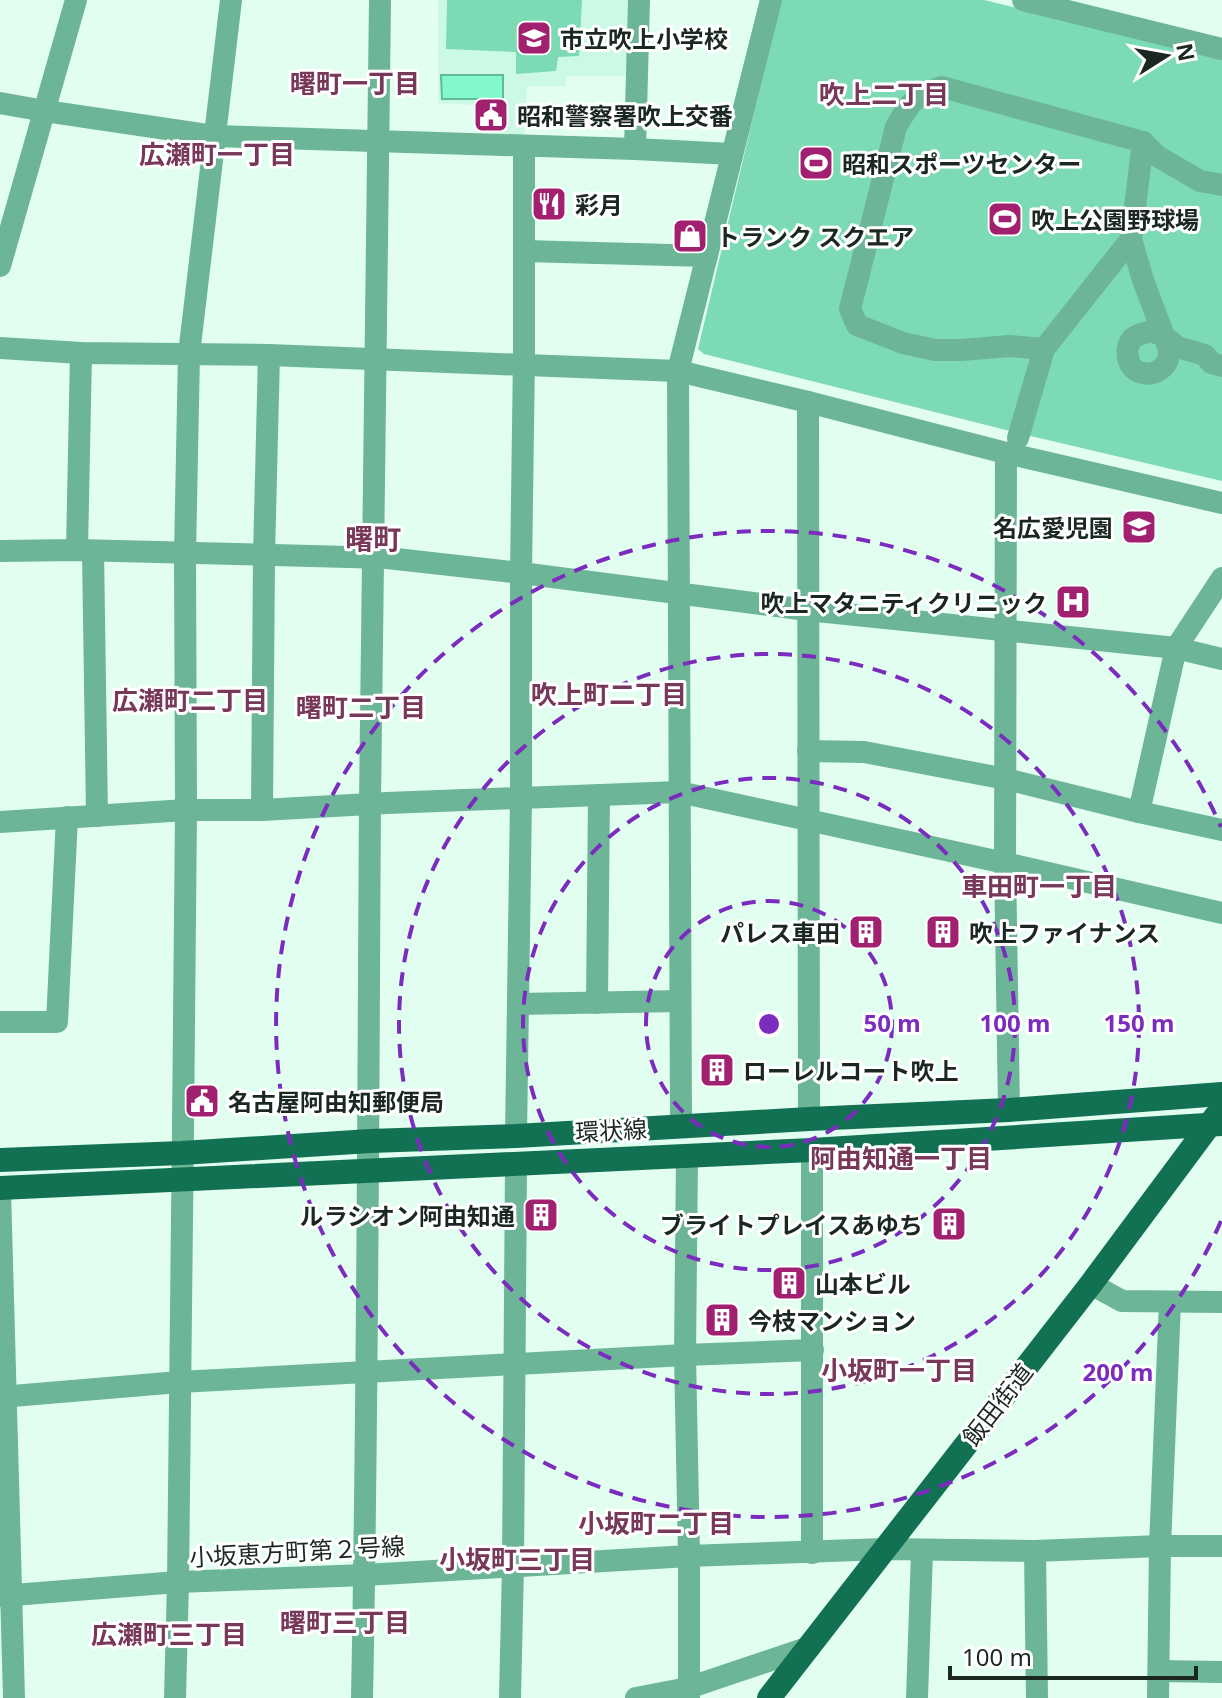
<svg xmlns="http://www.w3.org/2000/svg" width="1222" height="1698" viewBox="0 0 1222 1698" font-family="'Noto Sans','Noto Sans JP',sans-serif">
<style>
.built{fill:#ccf9e5}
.green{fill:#7cdab4}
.water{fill:#81f9ca;stroke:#62ba98;stroke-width:2}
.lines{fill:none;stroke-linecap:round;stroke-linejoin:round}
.minor{stroke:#6db597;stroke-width:22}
.major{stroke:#137153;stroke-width:24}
.ring{fill:none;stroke:#7b2cbf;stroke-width:4;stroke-dasharray:14 10}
.labels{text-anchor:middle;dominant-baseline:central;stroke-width:6;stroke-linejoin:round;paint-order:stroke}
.poi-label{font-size:24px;font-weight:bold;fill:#1b2822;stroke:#fff;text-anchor:start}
.street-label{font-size:24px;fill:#1b2822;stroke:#fff}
.neighbourhood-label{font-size:26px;font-weight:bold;fill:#78385a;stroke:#fff}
.quarter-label{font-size:28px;font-weight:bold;fill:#78385a;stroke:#fff}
.centre{fill:#7b2cbf;stroke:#fff;stroke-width:4}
.ring-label{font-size:24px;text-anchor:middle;font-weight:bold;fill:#7b2cbf;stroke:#fff;stroke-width:6;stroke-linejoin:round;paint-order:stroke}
</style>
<rect width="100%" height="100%" fill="#e1fef0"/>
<!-- built -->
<polygon class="built" points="438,0 631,0 629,76 566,76 566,86 527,86 524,138 495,138 495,106 438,103"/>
<!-- green -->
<g class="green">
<polygon points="447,0 582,0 579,56 558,57 556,71 516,74 516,52 446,49"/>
<polygon points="781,0 984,0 1222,58 1222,481 1018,433 704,354 698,349"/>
</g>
<!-- water -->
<polygon class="water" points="441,75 503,75 503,99 442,99"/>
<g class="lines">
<!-- minor -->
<g class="minor">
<polyline points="1023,0 1222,49"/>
<polyline points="0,103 45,111 214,136 635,149 732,154"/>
<polyline points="635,149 639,0"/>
<polyline points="1131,239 1143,280 1164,336 1177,347 1205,355 1211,363 1222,366"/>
<polyline points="524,251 707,256"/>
<polyline points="0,266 76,0"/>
<path d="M 1151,331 L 1164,336 C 1166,342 1170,349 1169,355 C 1167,369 1152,377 1139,372 C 1126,367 1124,347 1133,338 C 1138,334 1144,333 1151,331 Z"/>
<polyline points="0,348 81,353 269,355 678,371 808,402 1006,453 1222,503"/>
<path d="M 1044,349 L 1010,346 L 961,350 L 935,350 L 903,343 L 857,325 L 850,309 L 896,127 C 911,101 913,97 942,87 L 1143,142 L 1157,156 L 1200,181 L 1222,185"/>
<polyline points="808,402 809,1119"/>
<polyline points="1018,438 1044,349 1131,239 1143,142"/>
<polyline points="1006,453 1005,863 1009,1110"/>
<polyline points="77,550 81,353"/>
<polyline points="0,551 77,550 387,558 521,573 807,610 1176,648 1222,659"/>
<polyline points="93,551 97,816"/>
<polyline points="808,751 864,752 1006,779 1139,812 1222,830"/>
<polyline points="262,810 264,556 269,355"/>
<polyline points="1139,812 1176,648 1222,578"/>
<polyline points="0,822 186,810 262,810 387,803 679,792 1005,863 1222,913"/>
<polyline points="597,1003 599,795"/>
<polyline points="518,1004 680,1001"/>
<polyline points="0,1022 57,1022 67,817"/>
<polyline points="681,1126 678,371 771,0"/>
<polyline points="516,1136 521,798 521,573 524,355 524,146"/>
<polyline points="687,1157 685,1355 689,1556 689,1698"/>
<polyline points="0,1189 14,1698"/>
<polyline points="1091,1284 1122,1301 1222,1302"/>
<polyline points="0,1397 179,1382 685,1355 813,1350"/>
<polyline points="1035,1551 1037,1698"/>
<polyline points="812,1553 812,1150"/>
<polyline points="0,1596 178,1582 365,1575 689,1556 884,1549 1035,1551 1160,1546 1222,1546"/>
<polyline points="1159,1671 1222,1672"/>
<polyline points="175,1698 178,1582 183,1129 186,810 185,554 189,354 231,0"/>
<path d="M 362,1698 C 368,1399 368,1101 370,802 C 372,535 378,267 380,0"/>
<polyline points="510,1698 513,1566 516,1165"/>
<polyline points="636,1698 688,1688 810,1647"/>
<polyline points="917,1698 922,1551"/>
<polyline points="1158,1698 1160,1546 1170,1302"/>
</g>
<!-- major -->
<g class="major">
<polyline points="0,1160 182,1153 370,1141 516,1136 809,1119 1009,1110 1222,1094"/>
<polyline points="0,1188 812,1150 1222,1124"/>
<polyline points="769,1698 1091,1284 1216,1116"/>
</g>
</g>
<!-- distance rings -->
<g class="ring">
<circle cx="769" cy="1024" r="123"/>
<circle cx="769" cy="1024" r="246"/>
<circle cx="769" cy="1024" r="370"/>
<path d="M1221 1221A493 493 0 1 1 1221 827"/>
</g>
<!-- icons -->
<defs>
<symbol id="school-square" viewBox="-11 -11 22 22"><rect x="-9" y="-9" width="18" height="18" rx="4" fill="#a22070" stroke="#fff"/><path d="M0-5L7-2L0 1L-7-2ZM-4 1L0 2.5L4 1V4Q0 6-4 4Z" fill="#fff"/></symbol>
<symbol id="civic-square" viewBox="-11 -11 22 22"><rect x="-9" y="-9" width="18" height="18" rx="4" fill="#a22070" stroke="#fff"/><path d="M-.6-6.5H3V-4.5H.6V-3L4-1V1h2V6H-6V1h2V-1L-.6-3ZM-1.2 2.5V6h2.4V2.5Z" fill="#fff"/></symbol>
<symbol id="stadium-square" viewBox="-11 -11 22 22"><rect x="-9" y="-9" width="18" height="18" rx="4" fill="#a22070" stroke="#fff"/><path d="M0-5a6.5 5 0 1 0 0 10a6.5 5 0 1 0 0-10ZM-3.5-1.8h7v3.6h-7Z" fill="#fff"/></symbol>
<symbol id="restaurant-square" viewBox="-11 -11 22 22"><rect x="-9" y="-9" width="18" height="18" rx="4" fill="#a22070" stroke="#fff"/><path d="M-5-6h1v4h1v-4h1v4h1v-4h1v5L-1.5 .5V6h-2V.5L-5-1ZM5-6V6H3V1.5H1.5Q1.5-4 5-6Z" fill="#fff"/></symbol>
<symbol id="shop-square" viewBox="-11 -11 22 22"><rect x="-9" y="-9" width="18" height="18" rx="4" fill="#a22070" stroke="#fff"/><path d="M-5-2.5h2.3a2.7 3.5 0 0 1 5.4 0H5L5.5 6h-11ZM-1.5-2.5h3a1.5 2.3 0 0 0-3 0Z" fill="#fff"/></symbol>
<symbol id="hospital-square" viewBox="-11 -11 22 22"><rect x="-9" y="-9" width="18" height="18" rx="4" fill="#a22070" stroke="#fff"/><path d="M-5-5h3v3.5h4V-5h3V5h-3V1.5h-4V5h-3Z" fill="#fff"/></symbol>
<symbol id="building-square" viewBox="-11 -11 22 22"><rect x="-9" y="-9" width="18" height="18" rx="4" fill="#a22070" stroke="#fff"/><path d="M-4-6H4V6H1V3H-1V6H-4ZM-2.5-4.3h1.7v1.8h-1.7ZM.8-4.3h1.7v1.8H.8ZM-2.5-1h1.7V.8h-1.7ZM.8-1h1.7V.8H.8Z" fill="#fff"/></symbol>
</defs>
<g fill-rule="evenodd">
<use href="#school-square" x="514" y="18" width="40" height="40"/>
<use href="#civic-square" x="471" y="95" width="40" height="40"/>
<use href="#stadium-square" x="796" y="143" width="40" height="40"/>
<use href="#restaurant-square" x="529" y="184" width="40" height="40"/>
<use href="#stadium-square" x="985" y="199" width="40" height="40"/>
<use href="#shop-square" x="670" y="216" width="40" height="40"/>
<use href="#school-square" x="1119" y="507" width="40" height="40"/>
<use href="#hospital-square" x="1053" y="582" width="40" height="40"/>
<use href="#building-square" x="846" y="912" width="40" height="40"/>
<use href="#building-square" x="923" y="912" width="40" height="40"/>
<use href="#building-square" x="697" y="1050" width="40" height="40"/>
<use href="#civic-square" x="182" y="1081" width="40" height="40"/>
<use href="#building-square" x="521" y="1195" width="40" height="40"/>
<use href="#building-square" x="929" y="1204" width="40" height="40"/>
<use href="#building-square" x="769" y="1263" width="40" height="40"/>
<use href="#building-square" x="702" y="1300" width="40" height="40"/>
</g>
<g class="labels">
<!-- poi labels -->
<g class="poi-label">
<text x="560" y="38">市立吹上小学校</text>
<text x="517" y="115">昭和警察署吹上交番</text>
<text x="842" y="163">昭和スポーツセンター</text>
<text x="575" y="204">彩月</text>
<text x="1031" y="219">吹上公園野球場</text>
<text x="716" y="236">トランク スクエア</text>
<text x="1113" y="527" text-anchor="end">名広愛児園</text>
<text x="1047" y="602" text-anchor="end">吹上マタニティクリニック</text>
<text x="840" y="932" text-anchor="end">パレス車田</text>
<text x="969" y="932">吹上ファイナンス</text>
<text x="743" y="1070">ローレルコート吹上</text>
<text x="228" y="1101">名古屋阿由知郵便局</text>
<text x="515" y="1215" text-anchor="end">ルラシオン阿由知通</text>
<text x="923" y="1224" text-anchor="end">ブライトプレイスあゆち</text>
<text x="815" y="1283">山本ビル</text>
<text x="748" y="1320">今枝マンション</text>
</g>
<!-- street labels -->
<g class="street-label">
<text transform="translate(611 1130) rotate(-3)">環状線</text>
<text transform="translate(997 1404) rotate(-52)">飯田街道</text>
<text transform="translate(297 1551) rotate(-3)">小坂恵方町第２号線</text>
</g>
<!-- neighbourhood labels -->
<g class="neighbourhood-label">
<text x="355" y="83">曙町一丁目</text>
<text x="884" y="94">吹上二丁目</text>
<text x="217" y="154">広瀬町一丁目</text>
<text x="609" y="694">吹上町二丁目</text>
<text x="190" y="700">広瀬町二丁目</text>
<text x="361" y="707">曙町二丁目</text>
<text x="1039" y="886">車田町一丁目</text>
<text x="901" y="1158">阿由知通一丁目</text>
<text x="899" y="1370">小坂町一丁目</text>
<text x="656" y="1523">小坂町二丁目</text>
<text x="517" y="1559">小坂町三丁目</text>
<text x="345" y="1622">曙町三丁目</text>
<text x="169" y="1634">広瀬町三丁目</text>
</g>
<!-- quarter labels -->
<g class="quarter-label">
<text x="373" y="538">曙町</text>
</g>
</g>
<circle cx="769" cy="1024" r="12" class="centre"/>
<g class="ring-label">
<text x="892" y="1032">50 m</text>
<text x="1015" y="1032">100 m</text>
<text x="1139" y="1032">150 m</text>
<text x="1118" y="1381">200 m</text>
</g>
<!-- north arrow -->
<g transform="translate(1166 56) rotate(79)" stroke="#ffffff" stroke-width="6" paint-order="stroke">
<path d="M0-6L14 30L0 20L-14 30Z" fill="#1b2822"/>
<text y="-12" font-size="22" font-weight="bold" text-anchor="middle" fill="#1b2822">N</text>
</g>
<!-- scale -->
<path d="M950 1666v12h246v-12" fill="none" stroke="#1b2822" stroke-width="4"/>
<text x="962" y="1666" font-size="24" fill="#1b2822" stroke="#ffffff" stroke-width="6" paint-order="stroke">100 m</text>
</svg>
